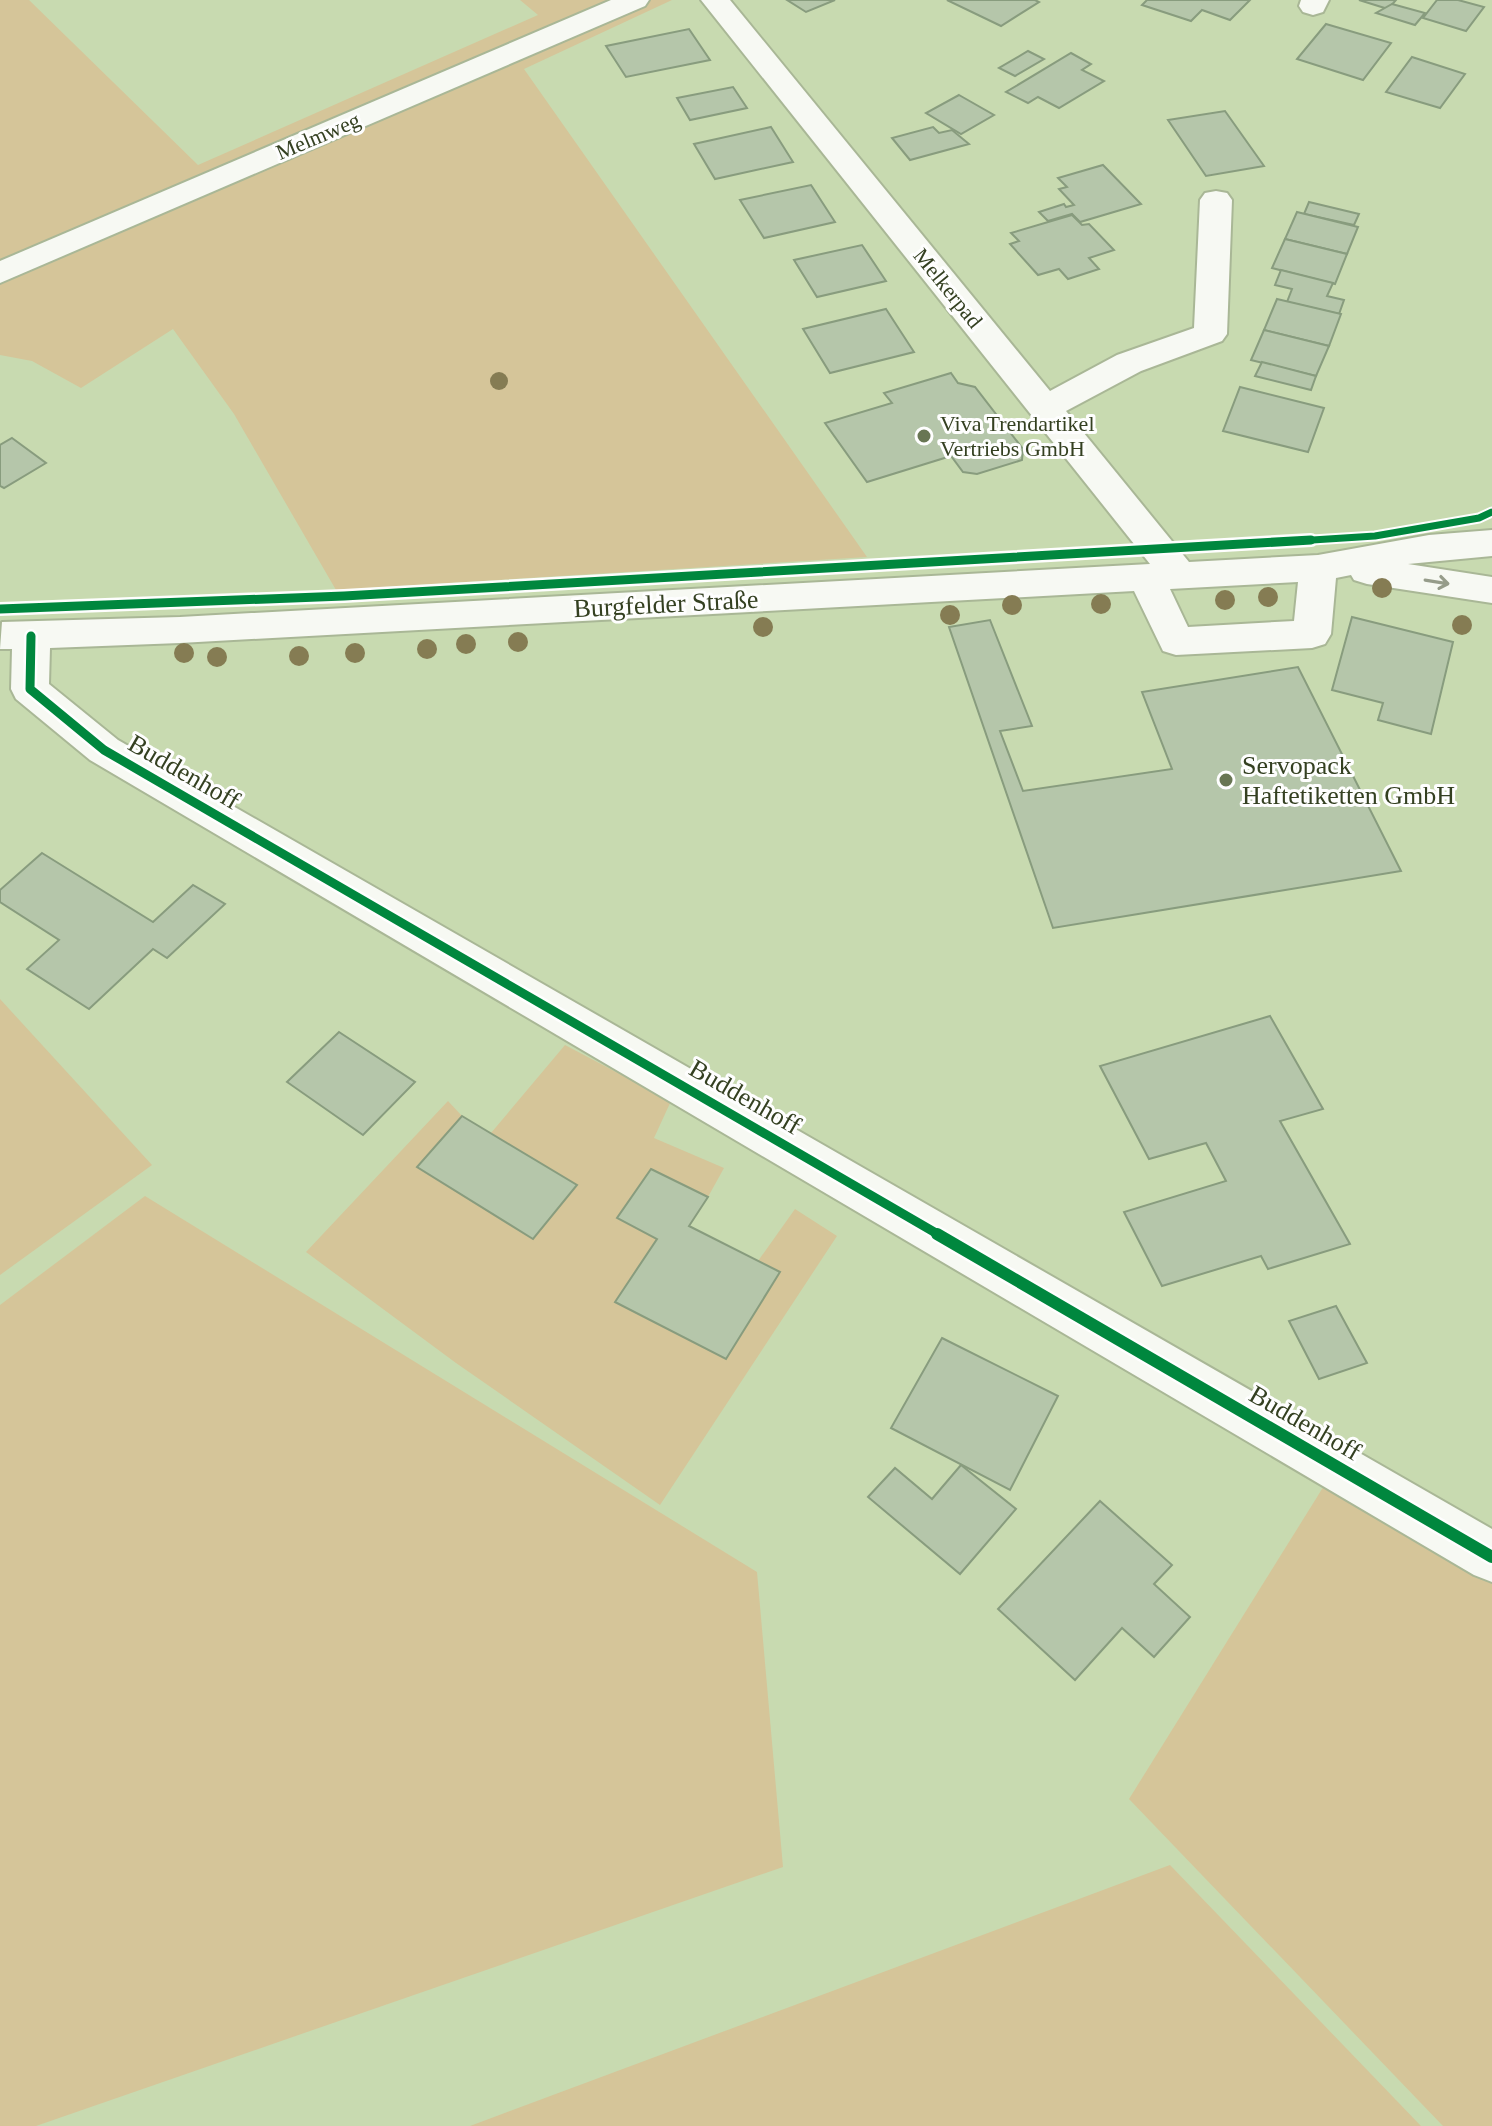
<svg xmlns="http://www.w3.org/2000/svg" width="1492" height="2126" viewBox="0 0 1492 2126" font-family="Georgia,serif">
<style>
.green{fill:#d5c599}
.building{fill:#b5c6aa;stroke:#889c7e;stroke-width:2}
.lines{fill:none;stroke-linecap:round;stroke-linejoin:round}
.minor-casing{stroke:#a9b796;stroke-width:4}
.minor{fill:#f7f9f3;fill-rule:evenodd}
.cycleway-far2-casing{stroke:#fefefe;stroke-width:11}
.cycleway-far1-casing{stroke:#fefefe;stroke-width:14}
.cycleway-casing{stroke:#fefefe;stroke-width:17}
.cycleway-far2{stroke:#00873e;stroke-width:7}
.cycleway-far1{stroke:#00873e;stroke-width:9}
.cycleway{stroke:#00873e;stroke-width:12}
.tree{fill:#857c53}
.oneway{stroke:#969c8a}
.poi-dot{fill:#687653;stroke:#fefefe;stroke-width:3}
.labels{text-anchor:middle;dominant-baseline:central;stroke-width:6;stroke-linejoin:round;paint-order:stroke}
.far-street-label{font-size:22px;fill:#344021;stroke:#fefefe}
.far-poi-label{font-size:22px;fill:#344021;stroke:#fefefe;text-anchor:start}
.street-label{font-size:26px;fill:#344021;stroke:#fefefe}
.poi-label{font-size:26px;fill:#344021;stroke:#fefefe;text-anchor:start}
</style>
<rect width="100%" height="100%" fill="#c8dab0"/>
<!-- green -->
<g class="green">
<polygon points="0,0 29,0 198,165 538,15 520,0 672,0 524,69 867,557 336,590 234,414 173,329 81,388 32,361 0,355"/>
<polygon points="0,999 152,1165 0,1275"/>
<polygon points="565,1045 671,1101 654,1138 724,1168 708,1197 651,1169 657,1239 616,1302 726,1359 780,1272 758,1261 795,1209 837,1236 660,1505 456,1363 306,1252 448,1101 462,1116 417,1167 533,1238 577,1185 491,1133"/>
<polygon points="145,1196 757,1572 783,1867 36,2126 0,2126 0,1305"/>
<polygon points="1327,1481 1492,1578 1492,2126 1443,2126 1129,1799"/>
<polygon points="1170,1865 1421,2126 470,2126"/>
</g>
<!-- building -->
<g class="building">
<polygon points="787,0 835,0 806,12"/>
<polygon points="947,0 1035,0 1039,2 1001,26"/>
<polygon points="1147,0 1250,0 1230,20 1202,10 1191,21 1142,5"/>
<polygon points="1359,0 1396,0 1388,9"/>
<polygon points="1437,0 1458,0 1484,7 1466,31 1423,18"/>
<polygon points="1392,4 1425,13 1415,25 1376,13"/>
<polygon points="1326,24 1391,43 1363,80 1297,59"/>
<polygon points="689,29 710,60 626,77 606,46"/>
<polygon points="1028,51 1044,59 1015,76 999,68"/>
<polygon points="1071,53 1091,64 1082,70 1104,81 1059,108 1038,97 1028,103 1006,92"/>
<polygon points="1412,57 1465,74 1440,108 1386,92"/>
<polygon points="733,87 747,108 690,120 677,98"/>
<polygon points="959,95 994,115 961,134 926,113"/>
<polygon points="1225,111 1264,166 1206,176 1168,120"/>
<polygon points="771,127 793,162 715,179 694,144"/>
<polygon points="933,127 939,133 952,130 969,144 910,160 892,138"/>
<polygon points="1103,165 1141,204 1080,222 1072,214 1048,221 1039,212 1064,204 1066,207 1074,205 1059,189 1067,187 1058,178"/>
<polygon points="811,185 835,222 764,238 740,200"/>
<polygon points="1309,202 1359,214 1354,225 1304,214"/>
<polygon points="1297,212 1358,227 1347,254 1285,239"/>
<polygon points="1072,215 1082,225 1089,224 1114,250 1089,258 1099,269 1068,279 1059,269 1038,275 1010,244 1019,241 1011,233"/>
<polygon points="1285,239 1347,254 1335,284 1272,268"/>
<polygon points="862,245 886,281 817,297 794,260"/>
<polygon points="1281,270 1333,283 1327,296 1344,300 1339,314 1287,302 1292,289 1275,285"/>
<polygon points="1277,299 1341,314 1329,346 1264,330"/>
<polygon points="886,309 914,352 830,373 803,329"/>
<polygon points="1264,330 1329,346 1316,376 1251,360"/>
<polygon points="1262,362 1316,376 1311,390 1255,376"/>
<polygon points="951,373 958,383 975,387 1023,449 1022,460 977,474 963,472 951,456 867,482 825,423 892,403 884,393"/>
<polygon points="1240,387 1324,408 1308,452 1223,431"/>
<polygon points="12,438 46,463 4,488 0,486 0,445"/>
<polygon points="1352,617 1453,642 1431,734 1378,720 1383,703 1332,690"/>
<polygon points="990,620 1032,726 1000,731 1023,791 1172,769 1142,692 1298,667 1401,871 1053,928 949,627"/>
<polygon points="42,853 153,922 193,885 225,904 167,958 153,949 89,1009 27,969 59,940 0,902 0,890"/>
<polygon points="1270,1016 1323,1109 1280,1121 1350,1244 1268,1269 1261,1256 1162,1286 1124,1212 1226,1181 1206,1143 1149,1159 1100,1066"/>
<polygon points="339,1032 415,1082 363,1135 287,1082"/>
<polygon points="462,1116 577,1185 533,1239 417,1167"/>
<polygon points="651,1169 708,1197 689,1226 780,1272 726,1359 615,1302 657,1239 617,1218"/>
<polygon points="1336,1306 1367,1363 1319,1379 1289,1321"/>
<polygon points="942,1338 1058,1396 1010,1490 891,1428"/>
<polygon points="961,1465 1016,1509 960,1574 868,1497 895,1468 932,1499"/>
<polygon points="1100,1501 1172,1565 1154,1584 1190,1617 1154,1657 1122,1628 1075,1680 998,1609"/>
</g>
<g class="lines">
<defs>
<g id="minor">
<polygon points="611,0 649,0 645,6 0,283 0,261"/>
<path d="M 701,0 L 730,0 L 1050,391 L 1117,355 L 1194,328 L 1200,200 L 1205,193 L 1216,191 L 1227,193 L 1232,200 L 1227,334 L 1222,341 L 1141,371 L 1066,411 L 1189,562 L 1318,555 L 1429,535 L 1492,530 L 1492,556 L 1408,564 L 1492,577 L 1492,603 L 1367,584 L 1354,580 L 1351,575 L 1336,578 L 1331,634 L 1325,644 L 1312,648 L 1176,655 L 1163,651 L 1134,591 L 180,643 L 50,648 L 49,684 L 118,740 L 1492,1529 L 1492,1582 L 1474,1575 L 90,760 L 16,699 L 11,689 L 12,649 L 0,649 L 2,622 L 180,617 L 1150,564 ZM 1298,582 L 1294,621 L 1188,627 L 1170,589 Z"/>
<polygon points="1301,0 1329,0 1323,12 1313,15 1303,12 1299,6"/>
</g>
</defs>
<!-- minor casing -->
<use href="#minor" class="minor-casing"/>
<!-- minor -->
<use href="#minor" class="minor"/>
<defs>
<polyline id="cycleway-far2" points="1281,542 1375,536 1479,518 1492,512"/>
<g id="cycleway-far1">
<polyline points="0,609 344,596 1311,540"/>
<polyline points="31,636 30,689 104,750 941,1236"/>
</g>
<polyline id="cycleway" points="937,1234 1492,1557"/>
</defs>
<!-- cycleway-far2 casing -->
<use href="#cycleway-far2" class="cycleway-far2-casing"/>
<!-- cycleway-far1 casing -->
<use href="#cycleway-far1" class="cycleway-far1-casing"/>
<!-- cycleway casing -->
<use href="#cycleway" class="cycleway-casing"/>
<!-- cycleway-far2 -->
<use href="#cycleway-far2" class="cycleway-far2"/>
<!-- cycleway-far1 -->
<use href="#cycleway-far1" class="cycleway-far1"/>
<!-- cycleway -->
<use href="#cycleway" class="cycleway"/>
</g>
<!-- trees -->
<g class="tree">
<circle cx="499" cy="381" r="9"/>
<circle cx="1382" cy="588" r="10"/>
<circle cx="1268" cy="597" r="10"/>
<circle cx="1225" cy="600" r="10"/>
<circle cx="1101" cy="604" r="10"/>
<circle cx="1012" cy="605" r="10"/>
<circle cx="950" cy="615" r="10"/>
<circle cx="1462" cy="625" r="10"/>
<circle cx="763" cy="627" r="10"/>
<circle cx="518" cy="642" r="10"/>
<circle cx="466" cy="644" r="10"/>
<circle cx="427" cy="649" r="10"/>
<circle cx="184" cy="653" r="10"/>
<circle cx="355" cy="653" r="10"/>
<circle cx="299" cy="656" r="10"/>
<circle cx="217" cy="657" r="10"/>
</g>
<!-- one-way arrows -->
<defs><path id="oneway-shaft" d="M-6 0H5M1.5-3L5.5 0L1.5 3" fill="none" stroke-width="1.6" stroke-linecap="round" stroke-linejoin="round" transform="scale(2)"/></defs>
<use class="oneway" href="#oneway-shaft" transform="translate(1437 582) rotate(9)"/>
<!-- markers -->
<g class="poi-dot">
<circle cx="924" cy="436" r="8"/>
<circle cx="1226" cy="780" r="8"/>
</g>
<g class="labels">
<!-- far-street labels -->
<g class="far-street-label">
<text transform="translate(318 136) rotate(-23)">Melmweg</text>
<text transform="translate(948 288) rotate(51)">Melkerpad</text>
</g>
<!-- far-poi labels -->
<g class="far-poi-label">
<text x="940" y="423">Viva Trendartikel<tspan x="940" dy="25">Vertriebs GmbH</tspan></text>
</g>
<!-- street labels -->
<g class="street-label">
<text transform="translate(666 604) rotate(-3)">Burgfelder Straße</text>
<text transform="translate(184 772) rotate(30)">Buddenhoff</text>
<text transform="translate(745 1097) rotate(30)">Buddenhoff</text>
<text transform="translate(1305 1423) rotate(30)">Buddenhoff</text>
</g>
<!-- poi labels -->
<g class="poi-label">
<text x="1242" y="765">Servopack<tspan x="1242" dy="30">Haftetiketten GmbH</tspan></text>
</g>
</g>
</svg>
